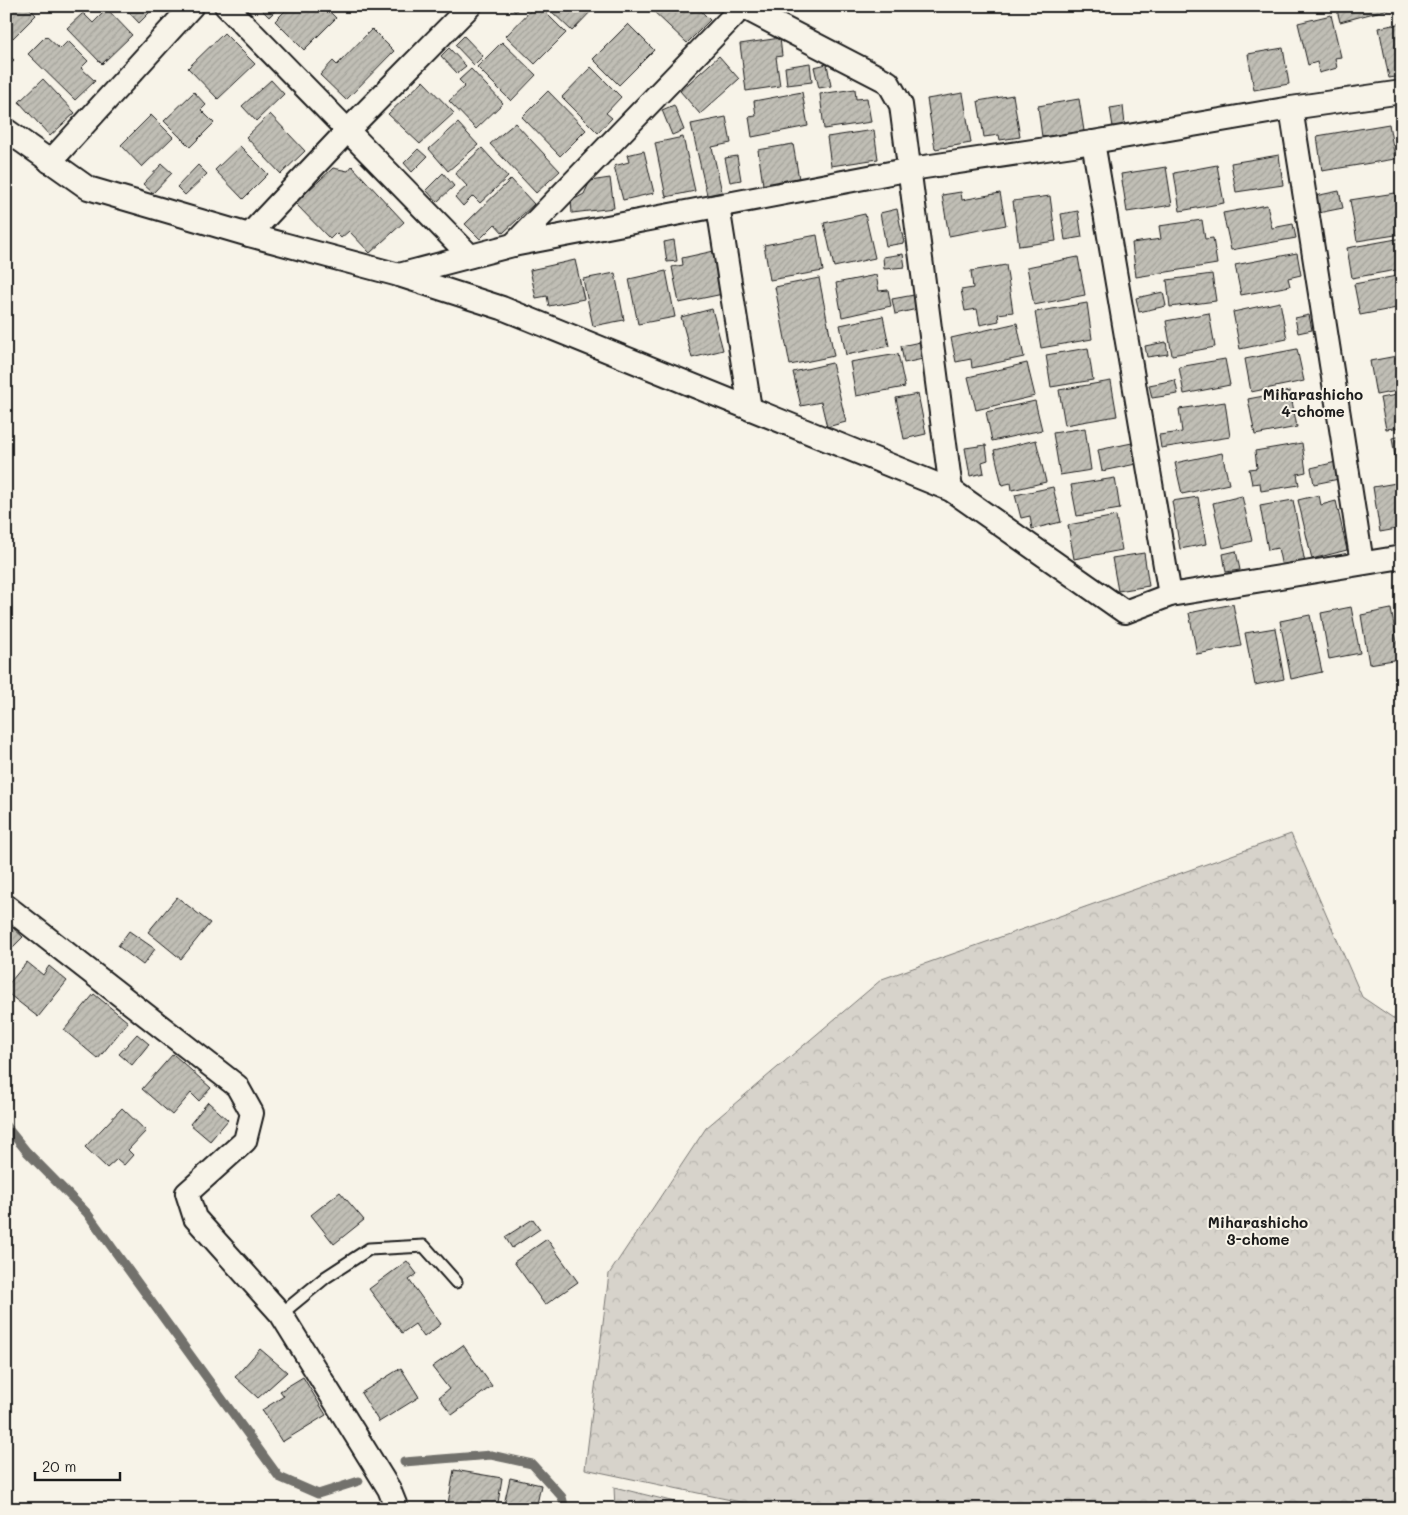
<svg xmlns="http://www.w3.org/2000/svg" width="1408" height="1515" viewBox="0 0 1408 1515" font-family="Mali,sans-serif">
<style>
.forest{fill:url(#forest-crowns);stroke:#7a7874}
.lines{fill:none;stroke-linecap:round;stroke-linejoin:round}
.stream{stroke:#72716c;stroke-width:9}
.building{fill:url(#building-hatch);stroke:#1c1c1c}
.service-casing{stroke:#1c1c1c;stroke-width:15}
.minor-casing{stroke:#1c1c1c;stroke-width:26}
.service{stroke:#f7f3e8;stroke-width:11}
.minor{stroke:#f7f3e8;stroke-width:22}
.labels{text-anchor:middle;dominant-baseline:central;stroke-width:4;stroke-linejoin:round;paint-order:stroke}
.neighbourhood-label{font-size:15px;font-weight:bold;fill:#1c1c1c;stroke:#f7f3e8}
</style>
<defs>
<pattern id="forest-crowns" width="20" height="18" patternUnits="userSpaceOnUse" patternTransform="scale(1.25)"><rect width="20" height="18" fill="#d7d3cb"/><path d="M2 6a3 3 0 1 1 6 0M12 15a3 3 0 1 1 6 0" fill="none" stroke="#b8b5ae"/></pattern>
<pattern id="building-hatch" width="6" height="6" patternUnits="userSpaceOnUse" patternTransform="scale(1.25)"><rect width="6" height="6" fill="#c0beb5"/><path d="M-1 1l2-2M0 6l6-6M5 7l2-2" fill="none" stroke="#a4a39b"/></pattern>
</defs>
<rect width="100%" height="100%" fill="#f7f3e8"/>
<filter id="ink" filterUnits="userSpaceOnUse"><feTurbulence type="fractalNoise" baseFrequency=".02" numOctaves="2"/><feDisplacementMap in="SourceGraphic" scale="10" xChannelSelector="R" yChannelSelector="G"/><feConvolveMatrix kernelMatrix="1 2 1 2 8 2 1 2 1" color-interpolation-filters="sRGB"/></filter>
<g filter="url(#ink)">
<!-- forest -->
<g class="forest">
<polygon points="1291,834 1362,997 1402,1024 1402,1509 773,1509 585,1469 609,1274 706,1128 882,979"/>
<polygon points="614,1487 703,1509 615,1509"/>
</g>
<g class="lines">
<!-- stream -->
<g class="stream">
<polyline points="6,1126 27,1152 87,1213 279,1477 318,1494 359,1481"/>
<polyline points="404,1462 491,1455 532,1464 562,1497 565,1509"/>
</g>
</g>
<!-- building -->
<g class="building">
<polygon points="6,6 27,6 36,15 13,38 6,32"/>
<polygon points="123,6 156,6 139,23"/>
<polygon points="258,6 280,6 269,17"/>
<polygon points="290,6 324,6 336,18 304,50 275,21"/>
<polygon points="510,6 520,6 515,12"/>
<polygon points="535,6 539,6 566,33 535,64 506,36"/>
<polygon points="552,6 596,6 572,31 549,9"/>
<polygon points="654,6 696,6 710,20 687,43 651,9"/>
<polygon points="1336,6 1400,6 1340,22"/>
<polygon points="107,9 132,35 102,64 67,28 83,13 93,23"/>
<polygon points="1331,15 1341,57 1335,58 1337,68 1319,73 1317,62 1308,65 1298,23"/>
<polygon points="1402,23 1402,76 1389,78 1379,28"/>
<polygon points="628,24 654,50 619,85 593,59"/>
<polygon points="372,29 394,51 346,100 320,75 333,61 337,65"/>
<polygon points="224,33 255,64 218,99 188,68"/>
<polygon points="46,36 60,49 68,41 88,61 81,68 95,81 75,100 28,54"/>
<polygon points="464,36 483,56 474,65 455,45"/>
<polygon points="780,38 782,56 776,57 780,86 746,91 740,44"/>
<polygon points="502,42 536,75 511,101 477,67"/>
<polygon points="449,48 466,66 457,73 441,56"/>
<polygon points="1283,48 1289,84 1254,90 1248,54"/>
<polygon points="6,52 14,60 6,67"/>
<polygon points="719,56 739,79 700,114 680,91"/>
<polygon points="810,63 812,82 787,85 785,67"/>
<polygon points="827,64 831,86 819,88 814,67"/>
<polygon points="591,67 621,97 606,113 612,118 598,133 562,97"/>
<polygon points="6,69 12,74 6,80"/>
<polygon points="471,69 503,103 476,129 449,101 465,86 459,80"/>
<polygon points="43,79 75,113 50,136 19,102"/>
<polygon points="271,80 284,94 256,121 242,106"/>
<polygon points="423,81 454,113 420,144 388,114"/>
<polygon points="855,89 856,99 867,98 871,122 824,129 820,94"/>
<polygon points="548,91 586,130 560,156 522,117"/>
<polygon points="194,92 206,105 201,110 214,123 190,147 164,121"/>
<polygon points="802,92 808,126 752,137 749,117 756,116 754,101"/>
<polygon points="963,93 971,143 935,149 927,99"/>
<polygon points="1013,95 1020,137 1000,140 999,135 984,137 978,101"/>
<polygon points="1079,99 1084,131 1042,137 1038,106"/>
<polygon points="674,105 684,130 672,135 662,110"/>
<polygon points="1123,106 1125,125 1113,127 1110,108"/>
<polygon points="270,114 305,151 281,174 246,137"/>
<polygon points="151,115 173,137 142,167 121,145"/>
<polygon points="726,117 731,143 712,147 722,192 707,195 691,124"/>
<polygon points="458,123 478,145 448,171 429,149"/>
<polygon points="515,123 560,171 536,193 490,144"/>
<polygon points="1389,124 1395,159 1322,171 1317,136"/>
<polygon points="874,130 878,159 831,166 827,137"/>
<polygon points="1402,136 1402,171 1395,137"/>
<polygon points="683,137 695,191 666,197 655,143"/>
<polygon points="793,144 799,179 763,185 758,150"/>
<polygon points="240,146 268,174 243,199 215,170"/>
<polygon points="482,148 508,177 480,203 473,196 463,206 455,197 467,186 455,173"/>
<polygon points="418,149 427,157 412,172 404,163"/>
<polygon points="644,151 654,193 623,200 614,166 629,162 627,155"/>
<polygon points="1279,155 1283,185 1236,192 1231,163"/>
<polygon points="737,156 741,180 730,182 725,158"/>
<polygon points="162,164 172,173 153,193 143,184"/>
<polygon points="198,165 207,174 185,195 177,187"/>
<polygon points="1217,165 1224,203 1180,211 1174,173"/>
<polygon points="352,166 404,222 370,253 349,231 341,238 336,233 330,239 295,203 333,168 348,171"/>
<polygon points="1166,167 1172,205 1127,212 1121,174"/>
<polygon points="443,173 454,186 437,202 426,190"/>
<polygon points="610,178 614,208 572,213 571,201 584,194 590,181"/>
<polygon points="511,179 534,204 503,233 495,224 480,239 465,224"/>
<polygon points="1339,191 1343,208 1318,213 1315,196"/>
<polygon points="961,192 962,200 1000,193 1006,225 949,236 942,195"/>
<polygon points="1395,193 1402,234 1357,241 1350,200"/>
<polygon points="1050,196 1056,241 1019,246 1013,201"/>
<polygon points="1267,205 1272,228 1293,224 1296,238 1231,250 1223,213"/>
<polygon points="897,209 904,243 886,246 880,213"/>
<polygon points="1078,211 1082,237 1065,240 1061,214"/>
<polygon points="865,214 875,258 834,267 824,223"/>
<polygon points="1202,220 1205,239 1213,238 1217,264 1136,277 1132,243 1161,239 1159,226"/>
<polygon points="817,235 823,271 770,280 764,245"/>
<polygon points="1402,238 1402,269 1352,278 1347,248"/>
<polygon points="674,240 677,261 667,262 664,242"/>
<polygon points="714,251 723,294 679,303 672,267 683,265 682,258"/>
<polygon points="1297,253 1301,275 1288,278 1290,286 1241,295 1235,265"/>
<polygon points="903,254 905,267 884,269 883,257"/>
<polygon points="1078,257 1085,295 1034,305 1027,267"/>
<polygon points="575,260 584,299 549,306 547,296 536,298 530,270"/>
<polygon points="1006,265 1013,312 998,314 999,321 980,325 977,309 965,311 961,290 973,288 971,271"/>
<polygon points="666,271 675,317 638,324 629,279"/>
<polygon points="615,273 624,320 593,326 583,279"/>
<polygon points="1212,274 1216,301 1170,307 1167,280"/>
<polygon points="876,275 879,291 888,290 891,306 842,317 836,283"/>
<polygon points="1402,275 1402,307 1360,315 1354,284"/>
<polygon points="819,278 834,356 790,365 775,287"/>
<polygon points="1163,292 1166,306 1139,312 1136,298"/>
<polygon points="914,295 917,309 895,314 892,299"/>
<polygon points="1280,302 1287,339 1240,349 1233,312"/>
<polygon points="1087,303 1092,339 1041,348 1035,312"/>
<polygon points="712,309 723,350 692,358 681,317"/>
<polygon points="1209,313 1215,347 1172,355 1166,321"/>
<polygon points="1309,315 1312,330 1298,333 1295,318"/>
<polygon points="883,316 889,346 846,355 840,325"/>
<polygon points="1017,323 1024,357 972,368 971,359 956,362 951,338"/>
<polygon points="920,342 923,359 904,363 901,346"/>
<polygon points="1166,342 1168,354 1147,357 1145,346"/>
<polygon points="1088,348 1093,380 1051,387 1046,355"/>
<polygon points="1297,349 1304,381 1251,392 1245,359"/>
<polygon points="898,354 905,387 856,396 850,362"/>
<polygon points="1402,355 1402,390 1376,395 1370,361"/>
<polygon points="1225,359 1230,385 1184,394 1179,367"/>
<polygon points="832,363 846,422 827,427 821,402 801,406 793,372"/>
<polygon points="1027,363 1035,396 976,410 968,377"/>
<polygon points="1175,380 1178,394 1152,398 1149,385"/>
<polygon points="1111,381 1117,416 1065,425 1059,390"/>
<polygon points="1290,391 1297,427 1255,435 1248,399"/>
<polygon points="918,394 926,434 904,439 896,398"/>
<polygon points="1402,394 1402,427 1386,429 1380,398"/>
<polygon points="1035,401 1042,430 992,441 986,412"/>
<polygon points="1225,402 1230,437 1161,448 1159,435 1182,432 1179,409"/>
<polygon points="1085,428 1091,470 1060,475 1053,433"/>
<polygon points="1402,436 1402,468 1397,469 1392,438"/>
<polygon points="1036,440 1046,482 1012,490 1011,483 1002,485 994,450"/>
<polygon points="1132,443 1136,464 1102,471 1098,450"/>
<polygon points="1302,443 1306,472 1297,474 1299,485 1261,491 1260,483 1252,484 1249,469 1257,468 1255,451"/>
<polygon points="986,445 988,460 982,462 984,473 970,476 965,448"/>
<polygon points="1222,453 1229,484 1182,494 1175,463"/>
<polygon points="1336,462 1339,479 1314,484 1311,468"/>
<polygon points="1115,478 1120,509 1077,516 1071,485"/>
<polygon points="1402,482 1402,528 1380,532 1373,487"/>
<polygon points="1053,487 1061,522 1032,529 1030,516 1021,518 1015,495"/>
<polygon points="1319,495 1321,505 1336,501 1347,550 1312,559 1298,500"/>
<polygon points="1242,496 1252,541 1223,548 1213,503"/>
<polygon points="1198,497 1206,544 1180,549 1172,501"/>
<polygon points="1293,500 1305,563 1282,567 1278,548 1268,550 1260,506"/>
<polygon points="1116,516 1122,550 1074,559 1068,525"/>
<polygon points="1236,551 1240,570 1226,572 1223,554"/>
<polygon points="1144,553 1149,586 1118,591 1112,558"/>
<polygon points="1233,604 1241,646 1197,654 1189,613"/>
<polygon points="1351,607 1360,653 1329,659 1321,613"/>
<polygon points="1391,609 1400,659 1369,664 1361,615"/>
<polygon points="1310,615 1322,672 1291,679 1280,621"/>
<polygon points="1275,628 1284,679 1255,685 1245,633"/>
<polygon points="177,897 210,923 181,959 148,932"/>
<polygon points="12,927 23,937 6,954 6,933"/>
<polygon points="129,931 155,949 143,965 118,946"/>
<polygon points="27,962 43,975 49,966 67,981 38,1017 6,992 6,987"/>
<polygon points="94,994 128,1022 98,1059 64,1030"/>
<polygon points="137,1034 149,1044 132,1065 119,1054"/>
<polygon points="173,1054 211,1088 199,1101 191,1093 172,1115 142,1089"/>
<polygon points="208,1102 228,1120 210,1141 190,1124"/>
<polygon points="122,1108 146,1131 128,1150 133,1155 124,1165 117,1159 107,1168 85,1147"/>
<polygon points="340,1192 364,1220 334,1244 311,1215"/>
<polygon points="533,1219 540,1229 512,1248 505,1237"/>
<polygon points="547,1239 578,1282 545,1305 514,1262"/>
<polygon points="407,1261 417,1274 409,1280 441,1324 424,1337 415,1324 402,1333 369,1289"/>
<polygon points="463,1345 492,1386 452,1415 439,1397 449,1389 432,1367"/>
<polygon points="260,1349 287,1372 258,1398 235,1377"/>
<polygon points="401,1368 419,1397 379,1422 361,1393"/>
<polygon points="303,1377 326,1415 282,1442 262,1410 284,1396 280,1391"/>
<polygon points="454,1470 502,1478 497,1509 447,1509"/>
<polygon points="510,1478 541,1485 536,1509 503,1509"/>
</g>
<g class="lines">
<defs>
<polyline id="service" points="281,1314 326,1277 369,1249 424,1246 456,1282"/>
<g id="minor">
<polyline points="226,6 470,256"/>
<polyline points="741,6 888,82 901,105 951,490"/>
<polyline points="1291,108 1362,563"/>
<polyline points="6,130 88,188 249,235 399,275 513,245 911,169 1093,142 1291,108 1402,92"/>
<polyline points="1093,142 1170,595"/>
<polyline points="50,162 192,6"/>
<polyline points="718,206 750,409"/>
<polyline points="249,235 347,131 470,6"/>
<polyline points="513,245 742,7"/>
<polyline points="399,275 502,308 951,490 1125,612 1170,595 1402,557"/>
<polyline points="6,906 237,1086 252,1113 245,1141 187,1193 195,1218 281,1314 389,1489 397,1509"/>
</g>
</defs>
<!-- service casing -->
<use href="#service" class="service-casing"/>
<!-- minor casing -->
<use href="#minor" class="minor-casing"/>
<!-- service -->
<use href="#service" class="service"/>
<!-- minor -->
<use href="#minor" class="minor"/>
</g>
</g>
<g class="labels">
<!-- neighbourhood labels -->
<g class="neighbourhood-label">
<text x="1313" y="394">Miharashicho<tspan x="1313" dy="17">4-chome</tspan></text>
<text x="1258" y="1222">Miharashicho<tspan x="1258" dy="17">3-chome</tspan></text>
</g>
</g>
<!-- margin -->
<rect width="1408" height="1515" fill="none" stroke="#f7f3e8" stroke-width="25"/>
<rect x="12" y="12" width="1383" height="1490" fill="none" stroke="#1c1c1c" stroke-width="2" filter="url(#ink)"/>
<!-- scale -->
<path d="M35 1472v8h85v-8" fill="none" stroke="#1c1c1c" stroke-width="2.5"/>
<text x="42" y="1472" font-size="15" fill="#1c1c1c" stroke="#f7f3e8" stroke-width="4" paint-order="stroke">20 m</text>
</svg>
